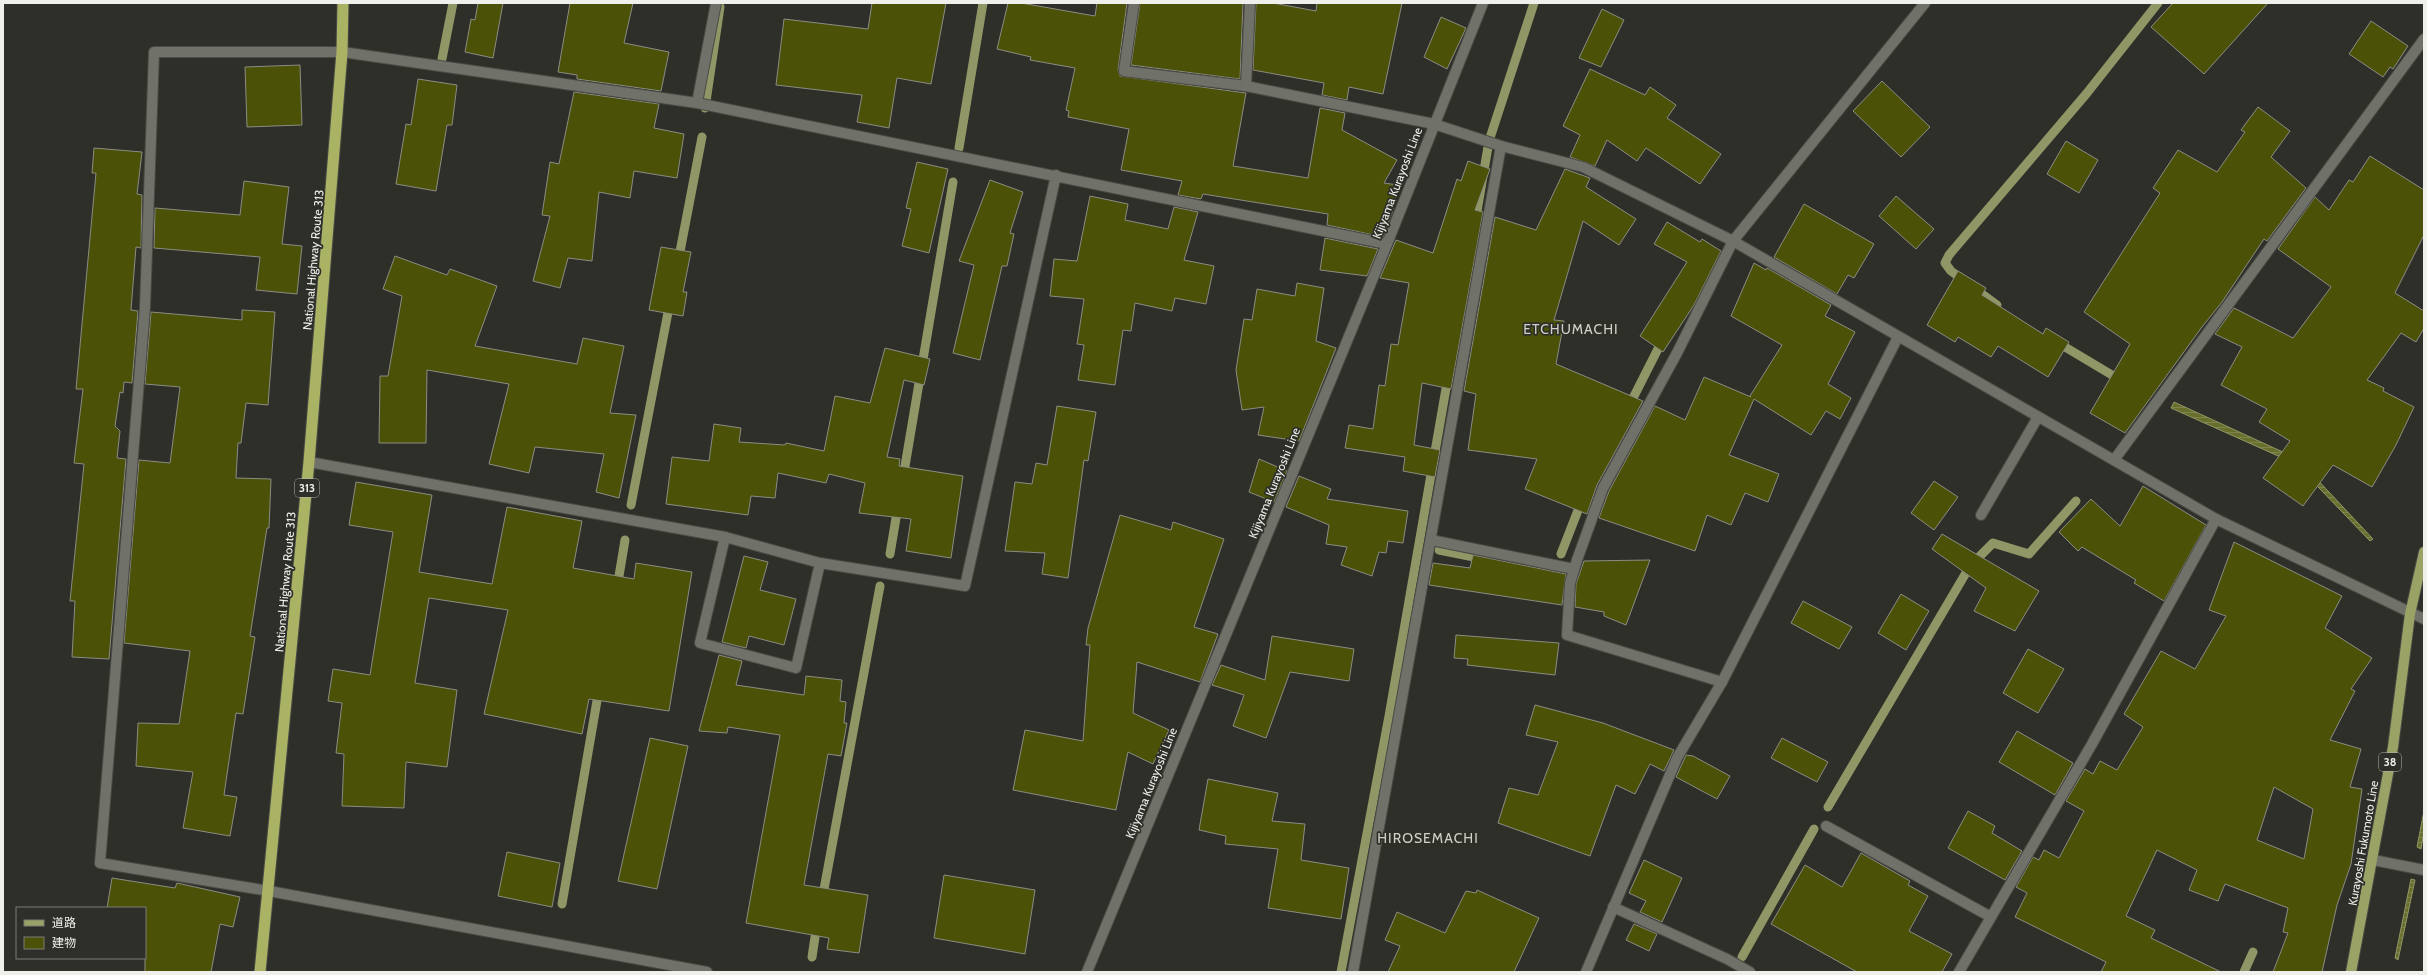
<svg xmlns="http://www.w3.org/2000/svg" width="2427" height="975" viewBox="0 0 2427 975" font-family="Cabin,'Noto Sans JP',sans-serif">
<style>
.water{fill:url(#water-rules);stroke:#909666}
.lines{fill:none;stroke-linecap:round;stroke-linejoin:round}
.stream{stroke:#909666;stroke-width:9}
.building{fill:#4b5208;stroke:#8b8c84;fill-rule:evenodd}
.service-casing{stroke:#4a4b46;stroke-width:12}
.minor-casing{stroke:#4a4b46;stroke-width:12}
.tertiary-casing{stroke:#4a4b46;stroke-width:12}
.secondary-casing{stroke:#4a4b46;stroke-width:12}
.primary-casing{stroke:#4a4b46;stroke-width:12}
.trunk-casing{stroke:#4a4b46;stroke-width:13}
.service{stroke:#707169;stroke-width:10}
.minor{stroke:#707169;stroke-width:10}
.tertiary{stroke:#707169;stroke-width:10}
.secondary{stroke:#707169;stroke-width:10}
.primary{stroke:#9ba265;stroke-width:10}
.trunk{stroke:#aab264;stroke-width:11}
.labels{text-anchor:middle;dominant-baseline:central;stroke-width:3.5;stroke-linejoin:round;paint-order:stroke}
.shield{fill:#2e2f28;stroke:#b5b6b1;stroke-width:1}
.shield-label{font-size:11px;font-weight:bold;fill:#eff0ec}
.street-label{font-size:12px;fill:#eff0ec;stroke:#2e2f28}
.quarter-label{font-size:14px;letter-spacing:1px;fill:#cfd0c7;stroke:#2e2f28}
</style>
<defs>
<pattern id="water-rules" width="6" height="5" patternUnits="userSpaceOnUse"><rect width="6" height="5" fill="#686f2d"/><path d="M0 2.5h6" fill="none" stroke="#7e844c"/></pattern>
</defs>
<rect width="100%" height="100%" fill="#2e2f28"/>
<!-- water -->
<g class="water">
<polygon points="2174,402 2298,459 2373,539 2370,541 2296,464 2171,408"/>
<polygon points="2424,811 2424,831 2421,849 2417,847"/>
<polygon points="2411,879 2415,880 2398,960 2395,958"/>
</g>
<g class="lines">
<!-- stream -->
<g class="stream">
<polyline points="442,59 453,3"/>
<polyline points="705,108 720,7"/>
<polyline points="959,148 983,3"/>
<polyline points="1475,223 1489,141 1534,3"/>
<polyline points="678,262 702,137"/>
<polyline points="1997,305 1951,271 1945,263 1949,255 2087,93 2158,3"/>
<polyline points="2055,341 2122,381"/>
<polyline points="1628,408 1663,339"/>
<polyline points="903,478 953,182"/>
<polyline points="631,505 670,302"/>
<polyline points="1439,550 1484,559"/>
<polyline points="890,554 898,506"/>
<polyline points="1561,554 1582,500"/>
<polyline points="617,588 625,540"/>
<polyline points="1828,807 1970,566 1993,543 2029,554 2076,501"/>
<polyline points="822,900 880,586"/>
<polyline points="562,904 599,689"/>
<polyline points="812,957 817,924"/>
<polyline points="1742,957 1814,829"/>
<polyline points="1341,972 1389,716 1448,377"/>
<polyline points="2244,972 2253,952"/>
</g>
</g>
<!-- building -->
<g class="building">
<polygon points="478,3 503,3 493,58 465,52 471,19 475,20"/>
<polygon points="570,3 633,3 624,43 669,52 661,91 577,79 577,75 558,72"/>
<polygon points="872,3 946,3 931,84 897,78 889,128 857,122 862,95 776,85 784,19 868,29"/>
<polygon points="1008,3 1021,3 1095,16 1097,3 1127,3 1118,70 1120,76 1246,93 1233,166 1308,178 1320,108 1345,113 1342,130 1397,160 1384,183 1398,185 1392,213 1383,237 1327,225 1328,214 1203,194 1201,199 1178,195 1182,181 1121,170 1129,129 1068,117 1069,111 1066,110 1075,68 1030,60 1031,57 997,49"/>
<polygon points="1140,3 1243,3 1240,79 1131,65"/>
<polygon points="1256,3 1273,3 1316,11 1317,3 1402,3 1383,94 1349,87 1347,100 1322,95 1324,83 1253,70"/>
<polygon points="2173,3 2268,3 2204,74 2151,27"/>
<polygon points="1602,9 1624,20 1601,67 1579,58"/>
<polygon points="1441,17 1466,28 1447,69 1424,57"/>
<polygon points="2371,21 2408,46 2393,69 2390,67 2383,77 2349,54"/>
<polygon points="300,65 302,125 247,127 245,67"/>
<polygon points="1590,69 1645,95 1650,87 1676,105 1667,118 1721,154 1700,184 1646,148 1637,161 1607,140 1595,166 1570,157 1580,135 1563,126"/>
<polygon points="418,79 457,85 452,125 447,125 436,191 396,184 406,124 411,125"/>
<polygon points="1882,81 1930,127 1901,157 1853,111"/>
<polygon points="574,92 659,104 654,128 684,134 677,178 634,171 630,198 599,192 592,261 568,258 560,288 533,281 550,216 542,215 550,162 559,164"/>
<polygon points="2258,107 2290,131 2271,157 2306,188 2267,241 2264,239 2222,302 2202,327 2125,433 2090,413 2130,344 2084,312 2160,193 2153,188 2178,150 2217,172 2245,132 2241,130"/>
<polygon points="2066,141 2098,160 2079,193 2047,174"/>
<polygon points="94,148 142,152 137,194 142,195 141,248 136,247 131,310 138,311 132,383 124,382 123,393 120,392 115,426 120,431 117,458 126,459 109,659 72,657 75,601 70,601 84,464 74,463 83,389 76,389 96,173 92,173"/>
<polygon points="2370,156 2424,190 2424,235 2395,293 2424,311 2424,328 2416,342 2401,333 2367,380 2384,388 2383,391 2414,407 2396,445 2372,487 2333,465 2303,506 2263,478 2290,441 2259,422 2267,409 2221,385 2242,347 2215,334 2234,308 2293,338 2331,287 2278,249 2315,197 2329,210 2349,180 2353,182"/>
<polygon points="1468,161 1490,169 1475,210 1483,212 1451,389 1422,383 1414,445 1440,450 1435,477 1403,471 1405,457 1345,448 1349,425 1373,429 1379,385 1385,386 1391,344 1398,345 1409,283 1380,278 1396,240 1433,253 1457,179 1461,181"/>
<polygon points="917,162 948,169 929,253 902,246 911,209 906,208"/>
<polygon points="1565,169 1590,178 1586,187 1636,219 1619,245 1583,221 1554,320 1564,321 1556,364 1643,401 1597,485 1587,514 1525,489 1537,459 1468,450 1476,394 1464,391 1495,217 1536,230"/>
<polygon points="990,180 1023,192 1010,233 1014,234 1007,266 1002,266 980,360 953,353 974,265 959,261"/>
<polygon points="244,181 289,187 282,244 302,246 297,294 256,290 260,257 154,248 155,208 240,215"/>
<polygon points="1090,196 1128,204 1125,220 1168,229 1174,207 1198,212 1184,260 1214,266 1206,304 1175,298 1172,311 1135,303 1131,331 1123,330 1115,385 1078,380 1084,345 1077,344 1084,299 1050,296 1054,259 1077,261"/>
<polygon points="1896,196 1934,229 1916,249 1879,216"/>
<polygon points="1804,204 1874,244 1854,278 1848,275 1837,294 1774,257"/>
<polygon points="1667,222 1700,242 1702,239 1721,251 1694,305 1663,352 1640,336 1687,262 1654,244"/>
<polygon points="1325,238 1378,249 1367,276 1320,270"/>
<polygon points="661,247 691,252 683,292 687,292 683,316 649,310"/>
<polygon points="395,256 447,275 450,269 497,286 475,346 577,364 583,338 624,346 610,413 636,415 619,498 596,492 604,454 535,447 529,473 489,464 509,384 427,370 426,443 379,443 380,376 388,376 402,296 383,289"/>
<polygon points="1754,263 1766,270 1767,268 1831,305 1825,316 1855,332 1828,384 1851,398 1840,419 1826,411 1811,435 1754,399 1729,455 1779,474 1768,502 1745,493 1731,525 1707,515 1695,551 1599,518 1609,491 1655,406 1685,420 1704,377 1751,397 1750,396 1782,345 1731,316"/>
<polygon points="1958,271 1986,288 1982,295 2043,334 2046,328 2069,342 2048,377 1998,346 1991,357 1958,337 1955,342 1927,325"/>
<polygon points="1297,283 1324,288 1316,341 1336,348 1299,441 1258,435 1264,407 1242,410 1236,370 1244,319 1252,320 1257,289 1295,296"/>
<polygon points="242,310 275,312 268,405 246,403 241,443 238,443 236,478 271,479 269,528 267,528 250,636 255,637 243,714 236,713 224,795 237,797 230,836 183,828 193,772 136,766 138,723 179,724 190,651 124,643 139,460 170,463 180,387 145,384 151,312 242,320"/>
<polygon points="885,348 930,359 924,385 904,380 887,457 900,459 899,466 963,476 951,558 906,551 911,519 859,513 865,483 829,474 826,483 778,473 775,498 751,496 748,515 666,504 672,457 709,461 714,424 741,428 739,442 785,445 786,443 824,451 835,396 870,403"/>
<polygon points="1057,406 1096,412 1088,461 1084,460 1068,578 1042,574 1045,553 1005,551 1015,482 1032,484 1036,463 1047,465"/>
<polygon points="1259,459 1287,471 1274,502 1249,492"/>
<polygon points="1299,476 1331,489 1327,499 1408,511 1403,543 1388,541 1386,553 1379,552 1372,576 1341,565 1347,547 1326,544 1329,525 1286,507"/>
<polygon points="1934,481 1958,497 1934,530 1911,513"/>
<polygon points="356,482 432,495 419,572 492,584 507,507 582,521 573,568 634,579 636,563 692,572 669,711 589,699 582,734 484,714 508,610 429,598 415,683 457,690 447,767 406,762 404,808 342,806 344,754 336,753 342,703 328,701 333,669 370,675 393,532 349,525"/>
<polygon points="2143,486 2206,525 2164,601 2134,583 2136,580 2082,547 2078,551 2059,532 2091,499 2120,526"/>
<polygon points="1120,515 1171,530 1173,522 1224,539 1194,627 1218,634 1200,682 1137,662 1133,713 1169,730 1153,764 1128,752 1116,810 1013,790 1025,730 1083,741 1090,645 1086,645 1088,628"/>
<polygon points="1942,534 2039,591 2015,631 1974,611 1986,588 1932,549"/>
<path d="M 2234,542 L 2342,596 L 2325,628 L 2372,658 L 2351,689 L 2355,691 L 2330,740 L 2361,749 L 2350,787 L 2362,789 L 2351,864 L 2337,905 L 2322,972 L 2273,972 L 2288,933 L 2283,932 L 2288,908 L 2225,884 L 2218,901 L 2189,890 L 2197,870 L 2157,850 L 2126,916 L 2155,930 L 2151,938 L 2221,972 L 2101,972 L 2106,962 L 2015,917 L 2027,893 L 2016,887 L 2033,857 L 2039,860 L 2044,850 L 2059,858 L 2084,811 L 2066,801 L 2085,769 L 2093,774 L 2100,761 L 2117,770 L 2143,727 L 2124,714 L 2161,651 L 2195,669 L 2226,616 L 2209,610 ZM 2274,787 L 2313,809 L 2304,859 L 2257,840 Z"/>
<polygon points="1473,555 1566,574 1562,605 1429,585 1433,563 1470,568"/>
<polygon points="744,556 768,562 760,590 796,599 784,645 749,636 746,648 722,642"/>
<polygon points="1650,560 1626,625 1604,616 1604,612 1575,607 1576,584 1584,561"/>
<polygon points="1901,594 1929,611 1906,650 1878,633"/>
<polygon points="1803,601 1852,627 1839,649 1791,623"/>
<polygon points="1456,635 1559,643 1555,675 1467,665 1468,659 1454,658"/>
<polygon points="1272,636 1354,649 1349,681 1290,672 1266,738 1233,726 1244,695 1212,685 1221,665 1265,680"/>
<polygon points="2028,649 2064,669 2038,713 2003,693"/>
<polygon points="719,655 742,661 736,685 804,695 806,676 842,680 840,701 846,702 844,723 847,723 841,756 828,754 804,885 868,895 859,953 827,949 829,938 746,923 780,735 728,727 727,733 699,731"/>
<polygon points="1535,705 1603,723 1674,750 1664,771 1650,764 1635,794 1616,785 1590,856 1498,823 1509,788 1538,795 1558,742 1526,735"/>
<polygon points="2017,731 2073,763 2055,795 1999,762"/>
<polygon points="650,738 688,746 657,889 618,881"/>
<polygon points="1782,738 1828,762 1817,782 1771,758"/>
<polygon points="1686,755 1693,756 1730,776 1717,799 1676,777"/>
<polygon points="1208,779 1278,793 1272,821 1305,824 1301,860 1349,868 1341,919 1268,908 1278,849 1225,844 1226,836 1199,830"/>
<polygon points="1968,811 1995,826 1992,833 2022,851 2005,880 1948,848"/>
<polygon points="507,852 560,863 552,907 498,896"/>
<polygon points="1861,853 1910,881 1908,885 1928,896 1909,931 1952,954 1942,972 1857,972 1771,924 1805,865 1842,887"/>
<polygon points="1644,860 1682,878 1662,922 1640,912 1646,901 1629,893"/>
<polygon points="944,875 1035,890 1025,954 934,938"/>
<polygon points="112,878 175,888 177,883 240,897 233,927 220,924 211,972 145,972 145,908 107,908"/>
<polygon points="1477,890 1539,918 1514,972 1388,972 1400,946 1385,940 1397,912 1445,933 1466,891 1476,893"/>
<polygon points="1634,924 1657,934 1649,951 1626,940"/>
</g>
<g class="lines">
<defs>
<g id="service">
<polyline points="1981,515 2038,417"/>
<polyline points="1431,540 1574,569"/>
<polyline points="1577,560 1570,583 1567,635 1722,682"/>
<polyline points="1826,826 1991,917"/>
<polyline points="1353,972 1501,146"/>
</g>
<g id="minor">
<polyline points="1134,3 1124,71 1246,86 1434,124 1501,146 1583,167 1733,241 2216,519 2424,619"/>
<polyline points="1246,86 1250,3"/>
<polyline points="697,103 716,3"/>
<polyline points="2114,460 2424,39"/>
<polyline points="309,462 725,537 820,563 965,586 1056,175"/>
<polyline points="725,537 700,643 796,668 820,563"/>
<polyline points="1577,560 1603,488 1677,353 1733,241 1925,3"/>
<polyline points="2373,860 2424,870"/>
<polyline points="269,891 100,863 145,307 154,52 342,52 697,103 1387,244"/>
<polyline points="1613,907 1727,959 1750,972"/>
<polyline points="1586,972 1677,758 1722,682 1898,337"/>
<polyline points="1959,972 2092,744 2216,519"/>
</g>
<polyline id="tertiary" points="269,891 707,972"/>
<polyline id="secondary" points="1087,972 1387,244 1483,3"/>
<polyline id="primary" points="2351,972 2393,747 2410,614 2424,552"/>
<polyline id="trunk" points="260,972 309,462 342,52 343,3"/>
</defs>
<!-- service casing -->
<use href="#service" class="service-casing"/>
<!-- minor casing -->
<use href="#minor" class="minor-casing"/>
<!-- tertiary casing -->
<use href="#tertiary" class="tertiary-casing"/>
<!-- secondary casing -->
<use href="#secondary" class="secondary-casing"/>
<!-- primary casing -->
<use href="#primary" class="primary-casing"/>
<!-- trunk casing -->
<use href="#trunk" class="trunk-casing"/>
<!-- service -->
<use href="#service" class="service"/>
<!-- minor -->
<use href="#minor" class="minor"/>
<!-- tertiary -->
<use href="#tertiary" class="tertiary"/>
<!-- secondary -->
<use href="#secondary" class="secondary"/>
<!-- primary -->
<use href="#primary" class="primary"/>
<!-- trunk -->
<use href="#trunk" class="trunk"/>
</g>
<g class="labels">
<!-- shield labels -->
<g class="shield">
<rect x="295" y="479" width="24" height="18" rx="3"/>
<rect x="2379" y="753" width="22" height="18" rx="3"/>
</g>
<g class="shield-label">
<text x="307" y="488">313</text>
<text x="2390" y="762">38</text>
</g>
<!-- street labels -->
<g class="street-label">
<text transform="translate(1397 183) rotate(-69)">Kijiyama Kurayoshi Line</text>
<text transform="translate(313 260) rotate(-85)">National Highway Route 313</text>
<text transform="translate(1274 483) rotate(-68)">Kijiyama Kurayoshi Line</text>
<text transform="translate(285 582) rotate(-85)">National Highway Route 313</text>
<text transform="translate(1151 783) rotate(-68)">Kijiyama Kurayoshi Line</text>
<text transform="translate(2363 843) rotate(-80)">Kurayoshi Fukumoto Line</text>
</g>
<!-- quarter labels -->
<g class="quarter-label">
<text x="1571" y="329">ETCHUMACHI</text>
<text x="1428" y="838">HIROSEMACHI</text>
</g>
</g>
<!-- border -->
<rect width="2427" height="975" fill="none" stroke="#eff0ec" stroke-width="8"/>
<!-- legend -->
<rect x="16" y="907" width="130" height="52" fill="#2e2f28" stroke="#7b7c76"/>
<rect x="24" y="920" width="20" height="6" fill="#9ba265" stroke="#7b7c76"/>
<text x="52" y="927" font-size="12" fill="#eff0ec">道路</text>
<rect x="24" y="937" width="20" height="12" fill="#4b5208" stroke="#7b7c76"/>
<text x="52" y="947" font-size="12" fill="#eff0ec">建物</text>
</svg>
